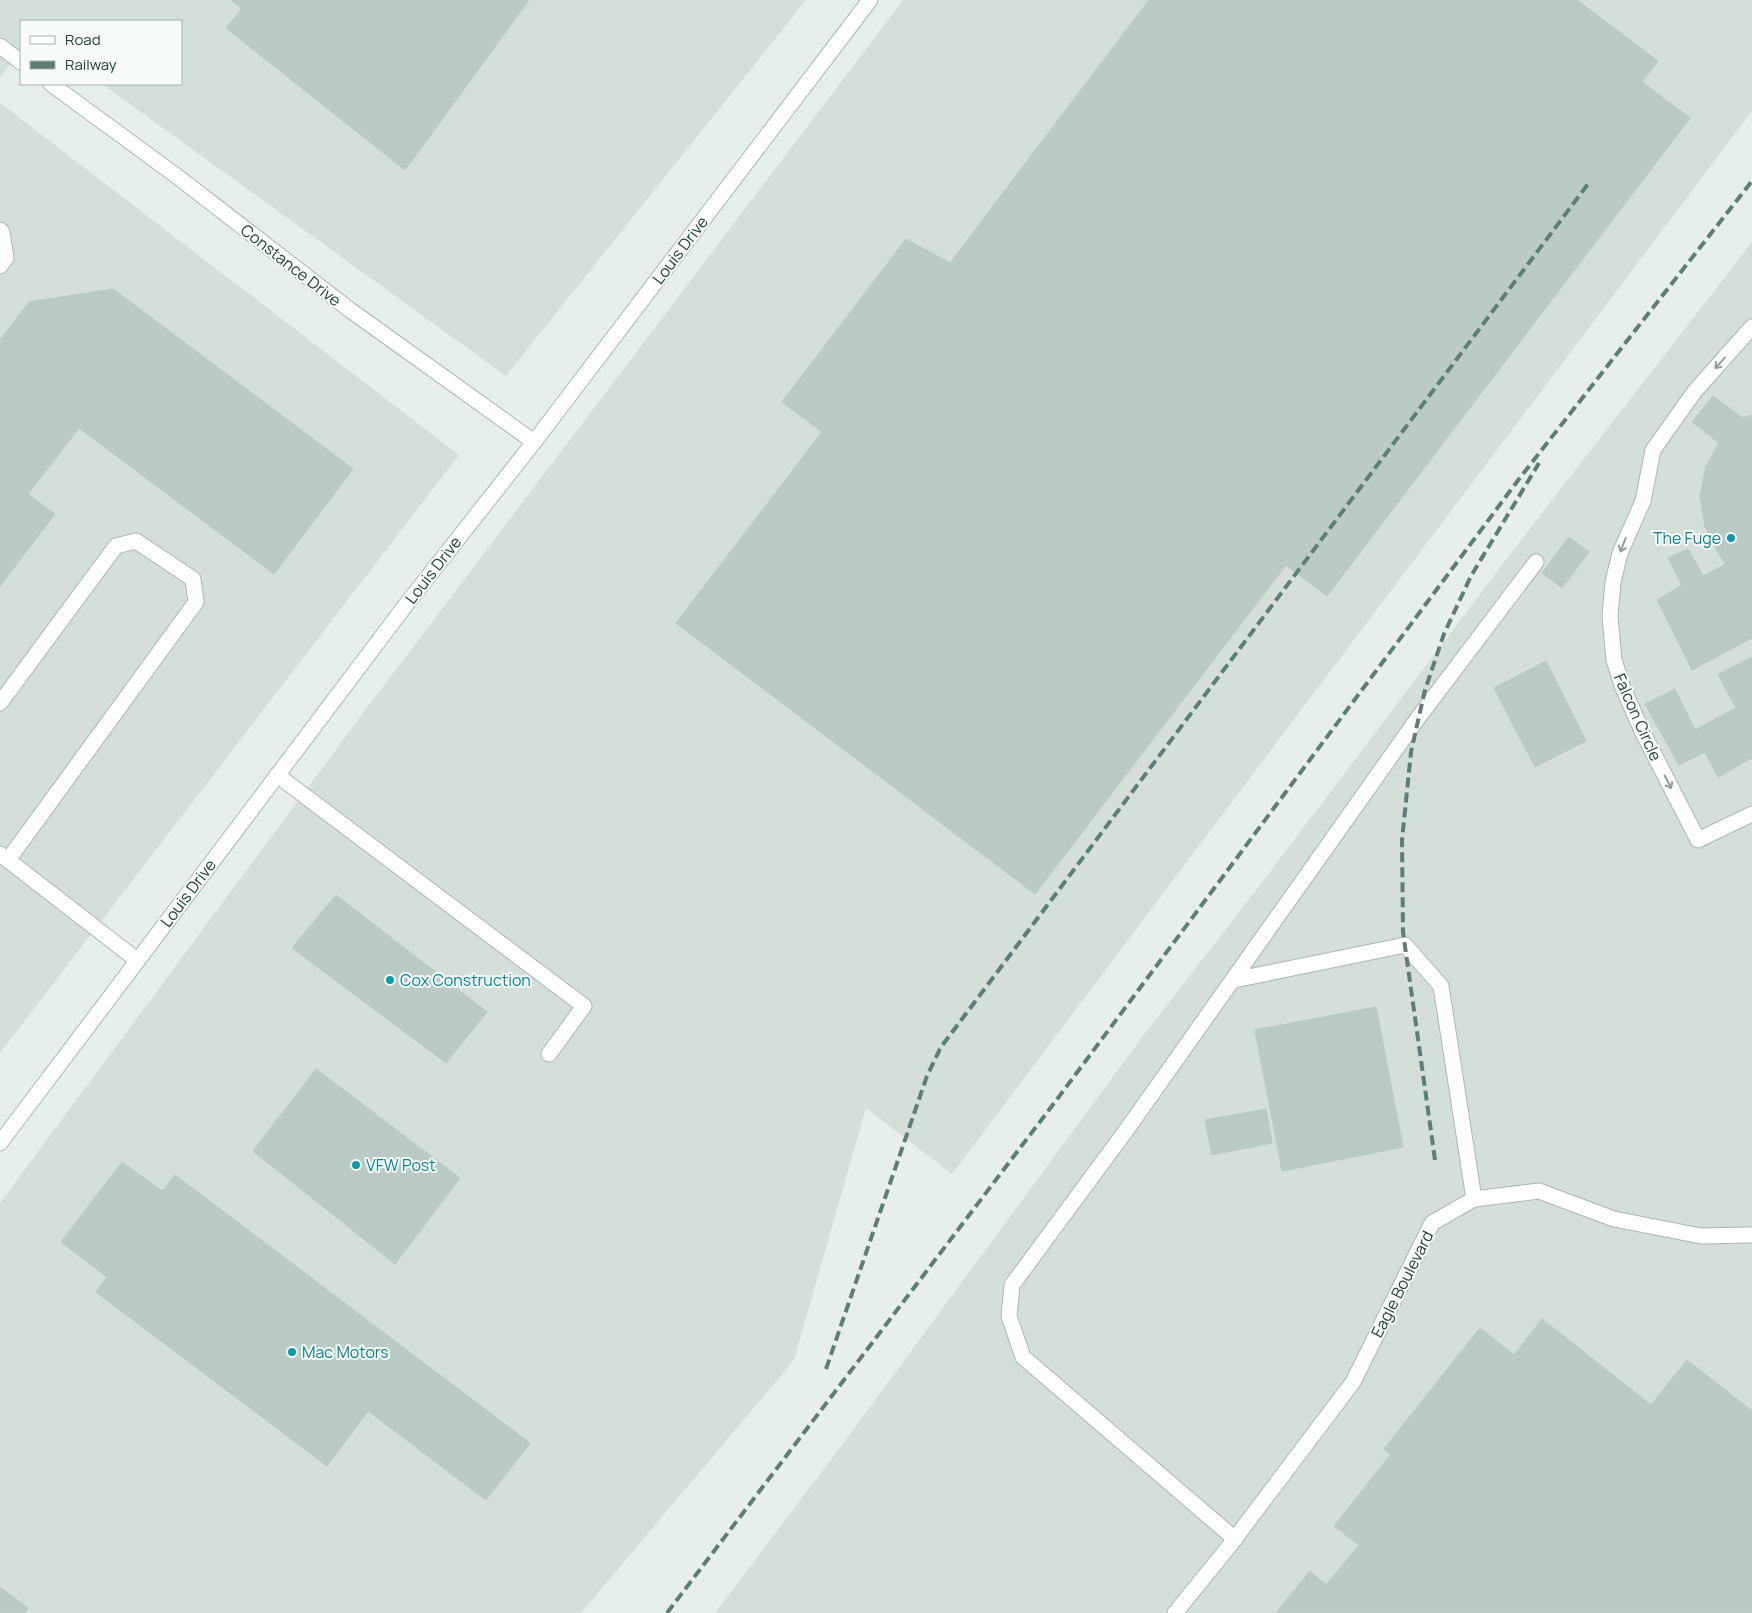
<svg xmlns="http://www.w3.org/2000/svg" width="1752" height="1613" viewBox="0 0 1752 1613" font-family="Manrope,sans-serif">
<style>
.built{fill:#d4dfda}
.building{fill:#bbcac4;stroke:#b8c9c2}
.lines{fill:none;stroke-linecap:round;stroke-linejoin:round}
.service-casing{stroke:#a8b8b2;stroke-width:17}
.minor-casing{stroke:#a8b8b2;stroke-width:17}
.service{stroke:#fff;stroke-width:15}
.minor{stroke:#fff;stroke-width:15}
.rail{stroke:#5f7d75;stroke-width:4;stroke-dasharray:10 5;stroke-linecap:butt}
.oneway{stroke:#92a09c}
.culture-dot{fill:#0f9aa8;stroke:#f7fbf9;stroke-width:2}
.labels{text-anchor:middle;dominant-baseline:central;stroke-width:4;stroke-linejoin:round;paint-order:stroke}
.street-label{font-size:16px;fill:#24423a;stroke:#f7fbf9}
.culture-label{font-size:16px;fill:#0d838f;stroke:#f7fbf9;text-anchor:start}
</style>
<rect width="100%" height="100%" fill="#e6efeb"/>
<!-- built -->
<g class="built">
<polygon points="0,0 806,0 506,376 102,84 181,84 181,21 21,21 21,49 0,78"/>
<polygon points="903,0 1752,0 1752,111 952,1174 866,1108 794,1360 581,1613 0,1613 0,1203 363,713"/>
<polygon points="0,103 459,455 0,1053"/>
<polygon points="1752,242 1752,1613 715,1613 842,1445 1143,1036 1260,885 1518,544"/>
</g>
<!-- building -->
<g class="building">
<polygon points="231,0 529,0 405,170 226,28 242,9"/>
<polygon points="1149,0 1577,0 1658,61 1642,82 1690,118 1327,596 1286,565 1035,894 676,623 822,432 782,402 906,239 950,263"/>
<polygon points="113,289 353,469 274,574 79,428 28,494 55,514 0,586 0,340 29,302"/>
<polygon points="1713,396 1743,418 1752,415 1752,638 1692,670 1657,600 1682,585 1668,558 1688,549 1703,576 1726,564 1719,554 1705,527 1700,497 1706,466 1719,443 1692,422"/>
<polygon points="1569,537 1589,552 1562,588 1542,573"/>
<polygon points="1752,657 1752,758 1718,777 1705,752 1679,765 1645,704 1675,689 1695,730 1736,708 1718,674"/>
<polygon points="1546,661 1586,741 1535,767 1494,688"/>
<polygon points="336,895 487,1012 446,1063 292,948"/>
<polygon points="1376,1007 1403,1147 1282,1171 1255,1030"/>
<polygon points="316,1069 460,1178 395,1264 253,1151"/>
<polygon points="1266,1109 1272,1143 1212,1155 1205,1120"/>
<polygon points="122,1162 162,1191 175,1175 530,1443 486,1500 368,1411 327,1466 96,1292 107,1277 61,1242"/>
<polygon points="1542,1319 1651,1405 1687,1360 1752,1411 1752,1613 1276,1613 1310,1571 1326,1585 1359,1545 1334,1526 1391,1454 1384,1449 1480,1328 1514,1355"/>
<polygon points="0,1587 28,1608 24,1613 0,1613"/>
</g>
<g class="lines">
<defs>
<g id="service">
<polyline points="0,230 2,232 6,258 0,266"/>
<polyline points="1643,501 1653,450 1695,391 1752,327"/>
<polyline points="0,703 116,546 136,541 193,579 196,602 8,860"/>
<polyline points="277,775 584,1006 549,1054"/>
<polyline points="0,854 137,960"/>
<polyline points="1234,980 1405,945 1441,986 1474,1199"/>
<polyline points="1235,1539 1023,1357 1009,1316 1012,1285 1125,1132 1418,718 1536,562"/>
</g>
<g id="minor">
<polyline points="0,46 21,62"/>
<polyline points="51,84 174,174 350,310 534,442"/>
<polyline points="1643,501 1620,553 1613,582 1610,616 1614,660 1623,688 1642,731 1698,840 1752,814"/>
<polyline points="0,1143 405,606 534,442 870,0"/>
<polyline points="1175,1613 1227,1549 1353,1382 1432,1223 1474,1199 1539,1191 1614,1219 1701,1236 1752,1235"/>
</g>
</defs>
<!-- service casing -->
<use href="#service" class="service-casing"/>
<!-- minor casing -->
<use href="#minor" class="minor-casing"/>
<!-- service -->
<use href="#service" class="service"/>
<!-- minor -->
<use href="#minor" class="minor"/>
<!-- rail -->
<g class="rail">
<polyline points="1435,1160 1403,932 1402,840 1411,752 1425,690 1444,634 1471,576 1539,463"/>
<polyline points="826,1369 927,1076 941,1047 1588,184"/>
<polyline points="667,1613 1058,1098 1519,479 1752,181"/>
</g>
</g>
<!-- one-way arrows -->
<defs><path id="oneway-shaft" d="M-6 0H5M1.5-3L5.5 0L1.5 3" fill="none" stroke-width="1.6" stroke-linecap="round" stroke-linejoin="round" transform="scale(1.25)"/></defs>
<g class="oneway">
<use href="#oneway-shaft" transform="translate(1720 363) rotate(132)"/>
<use href="#oneway-shaft" transform="translate(1623 545) rotate(111)"/>
<use href="#oneway-shaft" transform="translate(1668 782) rotate(63)"/>
</g>
<!-- markers -->
<g class="culture-dot">
<circle cx="1731" cy="538" r="5"/>
<circle cx="390" cy="980" r="5"/>
<circle cx="356" cy="1165" r="5"/>
<circle cx="292" cy="1352" r="5"/>
</g>
<g class="labels">
<!-- street labels -->
<g class="street-label">
<text transform="translate(680 250) rotate(-53)">Louis Drive</text>
<text transform="translate(291 265) rotate(38)">Constance Drive</text>
<text transform="translate(433 570) rotate(-52)">Louis Drive</text>
<text transform="translate(1638 717) rotate(66)">Falcon Circle</text>
<text transform="translate(188 893) rotate(-53)">Louis Drive</text>
<text transform="translate(1402 1284) rotate(-63)">Eagle Boulevard</text>
</g>
<!-- culture labels -->
<g class="culture-label">
<text x="1721" y="538" text-anchor="end">The Fuge</text>
<text x="400" y="980">Cox Construction</text>
<text x="366" y="1165">VFW Post</text>
<text x="302" y="1352">Mac Motors</text>
</g>
</g>
<!-- legend -->
<rect x="20" y="20" width="162" height="65" fill="#f7fbf9" stroke="#a3b1ad"/>
<rect x="30" y="36" width="25" height="8" fill="#ffffff" stroke="#a3b1ad"/>
<text x="65" y="45" font-size="15" fill="#24423a">Road</text>
<rect x="30" y="61" width="25" height="8" fill="#5f7d75" stroke="#a3b1ad"/>
<text x="65" y="70" font-size="15" fill="#24423a">Railway</text>
</svg>
